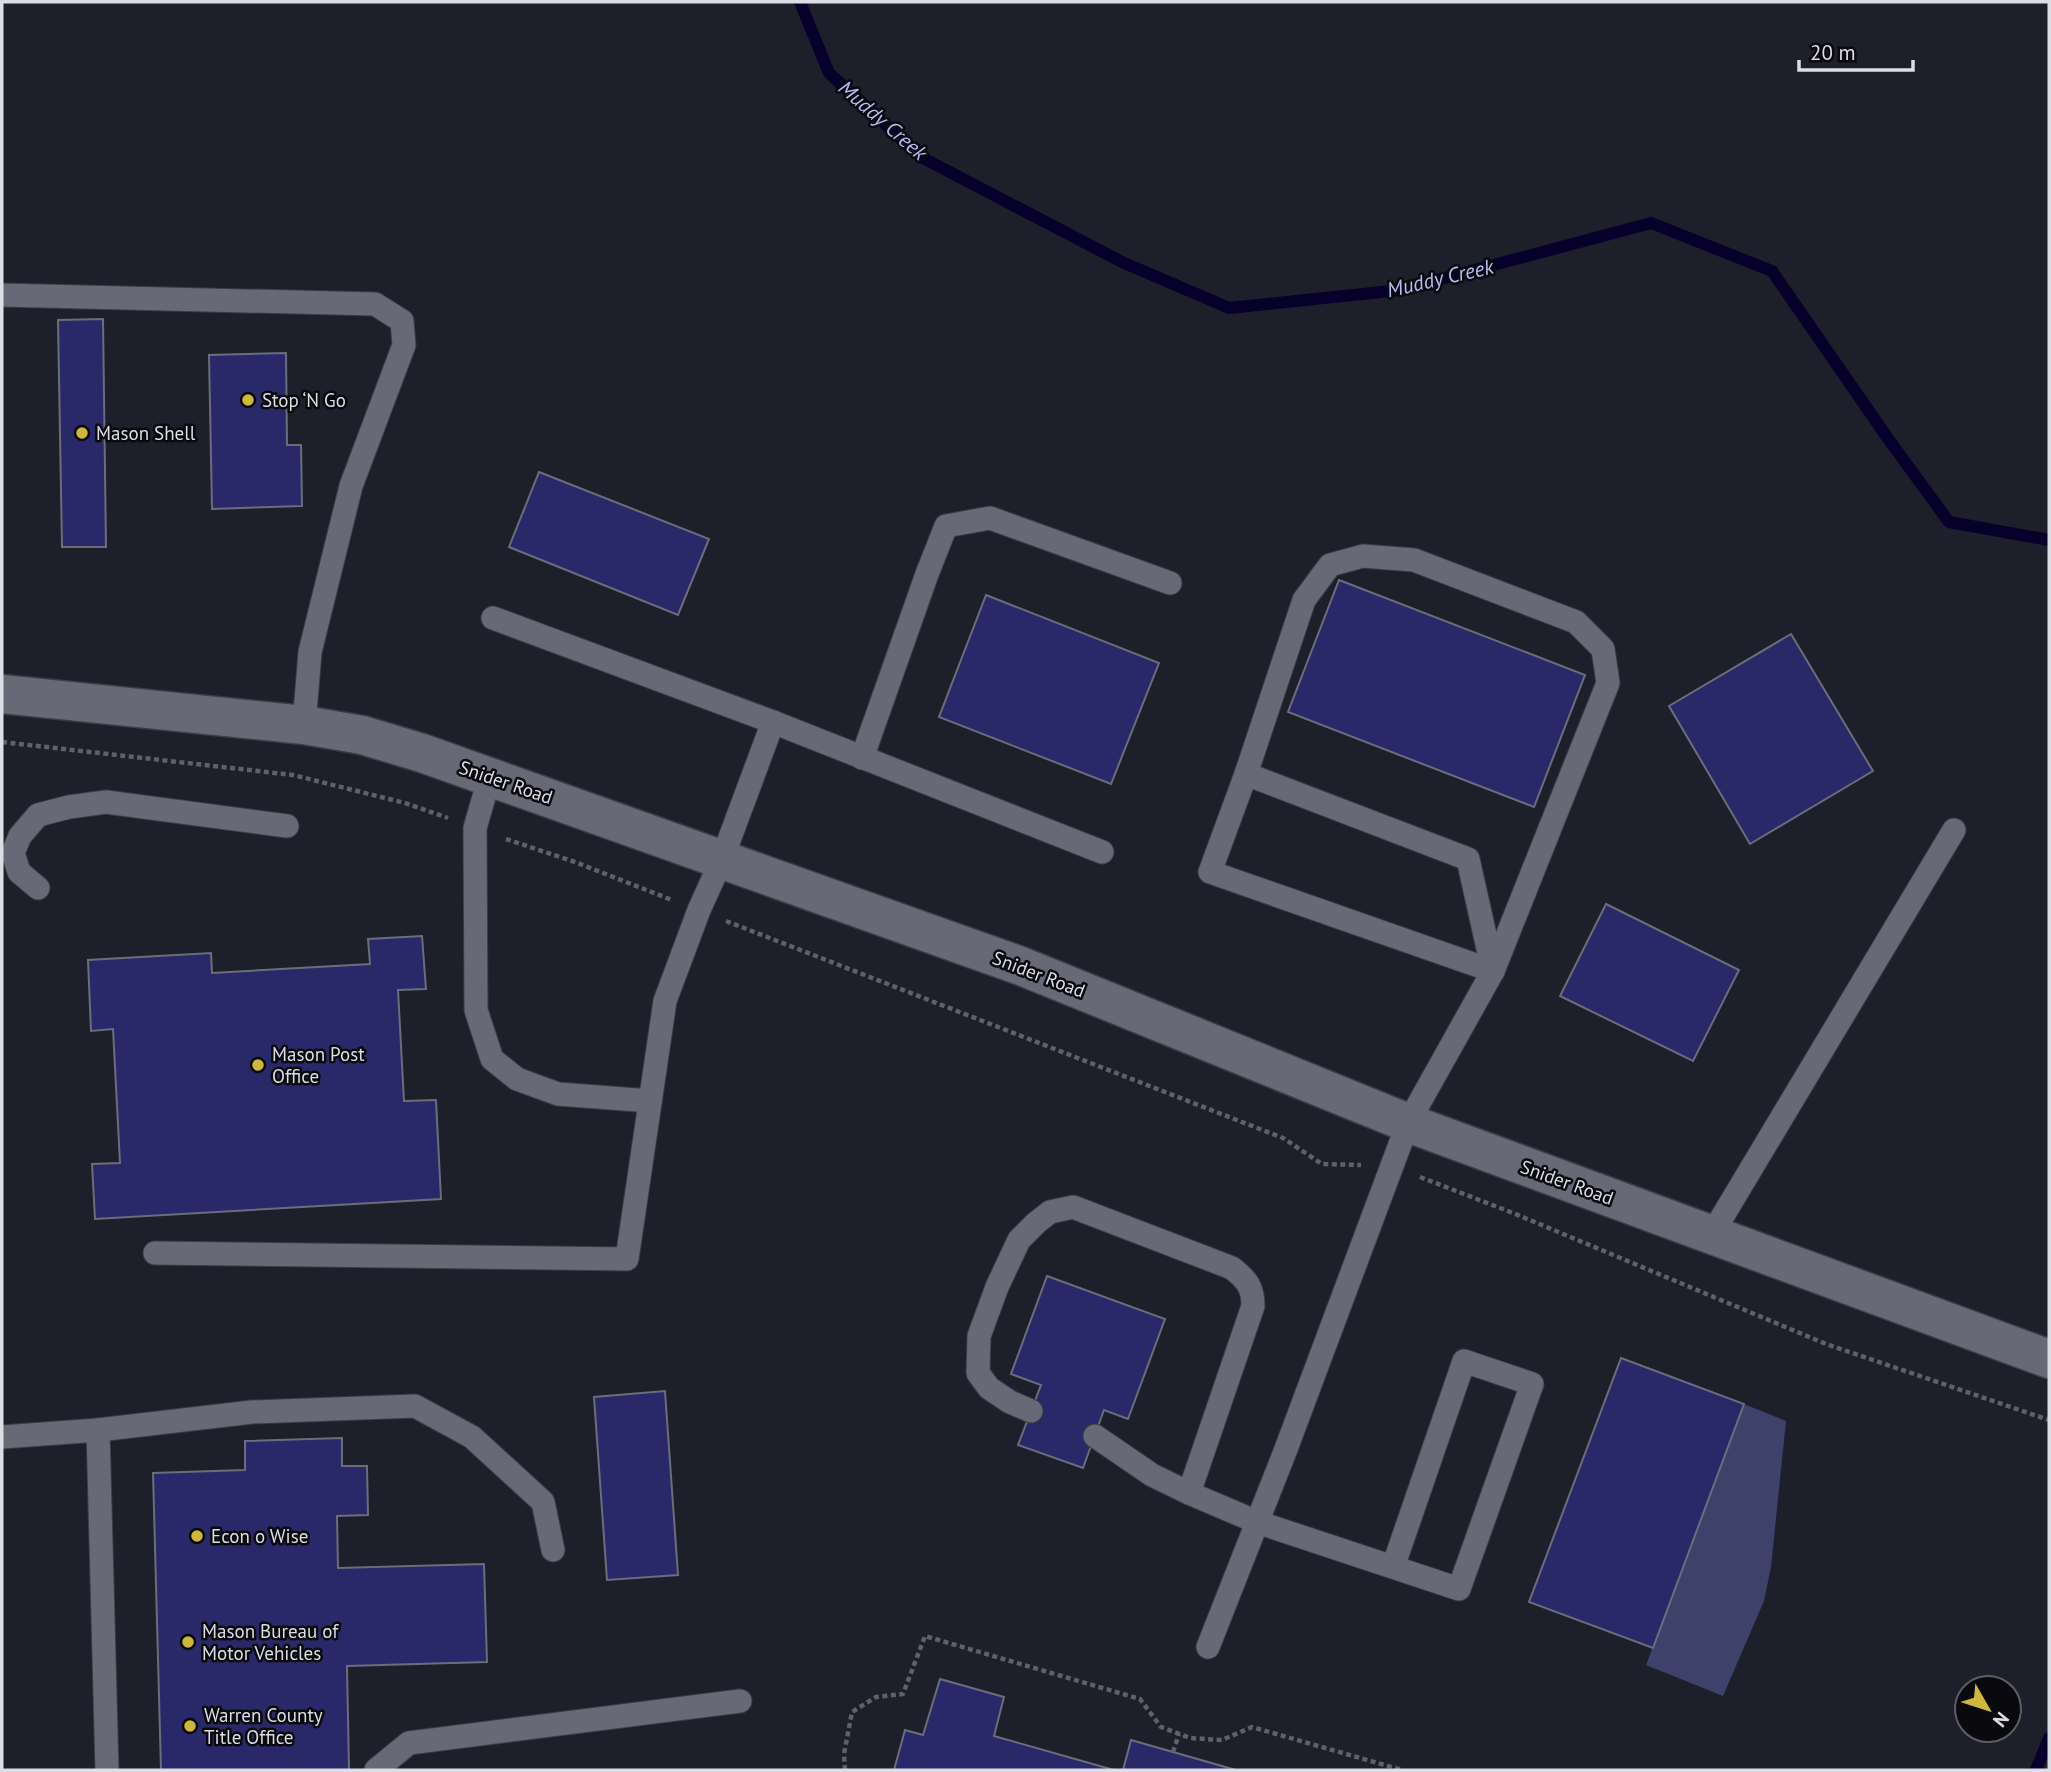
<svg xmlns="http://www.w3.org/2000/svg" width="2051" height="1772" viewBox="0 0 2051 1772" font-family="'PT Sans',sans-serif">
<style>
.green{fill:#3e426b}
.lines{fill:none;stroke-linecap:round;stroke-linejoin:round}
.stream{stroke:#06002b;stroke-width:12}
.building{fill:#292969;stroke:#6b6d7b;stroke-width:2}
.lane-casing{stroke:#3b3c45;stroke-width:25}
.secondary-casing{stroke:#3b3c45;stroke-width:41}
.path{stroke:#5e606b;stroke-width:4.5;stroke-dasharray:5 3.5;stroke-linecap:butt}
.lane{stroke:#676977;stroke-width:23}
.secondary{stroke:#676977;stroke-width:38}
.poi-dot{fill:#cfb837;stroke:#09090e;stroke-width:2.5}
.labels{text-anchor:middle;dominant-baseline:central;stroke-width:5;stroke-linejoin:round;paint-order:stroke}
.poi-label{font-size:19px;fill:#dcdde5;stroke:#09090e;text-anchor:start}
.street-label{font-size:19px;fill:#dcdde5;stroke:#09090e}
.water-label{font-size:21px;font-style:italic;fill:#b5bdf7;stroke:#09090e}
</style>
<rect width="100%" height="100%" fill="#1d1f2b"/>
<!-- green -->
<polygon class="green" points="1744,1404 1786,1421 1771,1567 1764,1601 1723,1696 1646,1665"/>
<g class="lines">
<!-- stream -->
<g class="stream">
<polyline points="800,2 829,73 921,157 1122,262 1229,308 1400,290 1651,223 1772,271 1889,440 1949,522 2049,540"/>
<polyline points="2036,1770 2049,1738"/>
</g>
</g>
<!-- building -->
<g class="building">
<polygon points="103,319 106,547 62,547 58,320"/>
<polygon points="286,353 287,445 301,445 302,506 212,509 209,355"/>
<polygon points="539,472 709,539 678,615 509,547"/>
<polygon points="1339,580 1585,675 1534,807 1288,712"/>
<polygon points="986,595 1159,663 1111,784 939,717"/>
<polygon points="1791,634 1873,771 1750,844 1669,706"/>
<polygon points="1606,904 1739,970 1693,1061 1560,996"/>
<polygon points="422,936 426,989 398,990 404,1101 436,1100 441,1199 95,1219 92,1164 120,1163 113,1029 91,1031 88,960 211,953 212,973 370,964 368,939"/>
<polygon points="1047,1276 1165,1319 1128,1419 1104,1410 1083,1468 1018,1445 1041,1385 1011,1374"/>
<polygon points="1621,1358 1744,1404 1653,1648 1529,1602"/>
<polygon points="665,1391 678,1575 607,1580 594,1397"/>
<polygon points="342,1438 342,1466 367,1466 368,1515 337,1516 338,1568 484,1564 487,1662 347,1666 349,1770 161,1770 153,1473 245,1470 245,1441"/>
<polygon points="940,1679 1004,1697 994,1736 1114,1770 894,1770 905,1730 923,1735"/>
<polygon points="1131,1740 1236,1770 1123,1770"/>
</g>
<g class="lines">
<defs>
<g id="lane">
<polyline points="2,295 375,304 402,321 404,345 351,486 310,652 304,725"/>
<polyline points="493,618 773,722 1102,852"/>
<polyline points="862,758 927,574 946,526 990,518 1170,583"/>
<polyline points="1246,774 1468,859 1493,971"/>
<polyline points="490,776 475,828 476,1010 492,1059 517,1079 558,1094 650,1101"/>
<polyline points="38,888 19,872 13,853 20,836 38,815 69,807 106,802 287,826"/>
<polyline points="1712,1234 1954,830"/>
<polyline points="155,1253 627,1259 665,1001 699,910 722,859 773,722"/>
<path d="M 1031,1411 L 1010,1402 L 989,1388 L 978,1373 L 979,1336 L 997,1287 L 1019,1240 L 1036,1223 L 1050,1212 L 1073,1207 L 1232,1268 C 1247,1280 1253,1287 1253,1306 L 1189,1493 L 1257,1522 L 1459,1589 L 1532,1384 L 1464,1361 L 1393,1567"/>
<polyline points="98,1430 252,1412 415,1406 472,1437 543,1502 553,1550"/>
<polyline points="1095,1436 1152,1475 1189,1493"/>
<polyline points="2,1437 98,1430 107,1770"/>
<polyline points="1208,1647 1286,1449 1408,1123 1493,971 1608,683 1603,649 1576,622 1414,560 1363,556 1330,565 1304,600 1246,774 1210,872 1493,971"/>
<polyline points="376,1770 409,1743 740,1701"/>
</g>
<polyline id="secondary" points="2,694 304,725 362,735 422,753 1021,966 1408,1123 2049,1359"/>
</defs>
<!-- lane casing -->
<use href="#lane" class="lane-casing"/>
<!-- secondary casing -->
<use href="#secondary" class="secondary-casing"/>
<!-- path -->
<g class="path">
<polyline points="2,742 293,775 405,803 448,818"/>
<polyline points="506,839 575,862 672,900"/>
<polyline points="726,921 1283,1138 1322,1164 1361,1165"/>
<polyline points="1420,1177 1513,1213 1826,1344 2049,1420"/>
<polyline points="1173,1752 1179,1734"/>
<polyline points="845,1770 844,1754 852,1712 876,1697 903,1694 925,1636 1140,1699 1161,1727 1190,1738 1222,1740 1252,1727 1402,1770"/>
</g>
<!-- lane -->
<use href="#lane" class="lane"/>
<!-- secondary -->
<use href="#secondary" class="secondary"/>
</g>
<!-- markers -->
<g class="poi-dot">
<circle cx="248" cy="400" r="7"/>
<circle cx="82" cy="433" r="7"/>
<circle cx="258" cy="1065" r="7"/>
<circle cx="197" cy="1536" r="7"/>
<circle cx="188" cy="1642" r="7"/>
<circle cx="190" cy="1726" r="7"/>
</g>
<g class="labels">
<!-- poi labels -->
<g class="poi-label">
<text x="262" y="400">Stop ‘N Go</text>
<text x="96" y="433">Mason Shell</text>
<text x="272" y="1054">Mason Post<tspan x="272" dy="22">Office</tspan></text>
<text x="211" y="1536">Econ o Wise</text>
<text x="202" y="1631">Mason Bureau of<tspan x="202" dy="22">Motor Vehicles</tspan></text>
<text x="204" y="1715">Warren County<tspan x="204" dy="22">Title Office</tspan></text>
</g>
<!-- street labels -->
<g class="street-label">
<text transform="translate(506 782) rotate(19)">Snider Road</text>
<text transform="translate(1039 974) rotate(21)">Snider Road</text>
<text transform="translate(1567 1182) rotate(20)">Snider Road</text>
</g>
<!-- water labels -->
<g class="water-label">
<text transform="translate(883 120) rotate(41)">Muddy Creek</text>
<text transform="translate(1440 278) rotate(-13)">Muddy Creek</text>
</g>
</g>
<!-- border -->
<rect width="2051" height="1772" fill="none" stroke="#dcdde5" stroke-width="7"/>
<!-- north arrow -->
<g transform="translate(1988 1709) rotate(129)"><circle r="33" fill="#09090e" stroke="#5d5e64" stroke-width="2"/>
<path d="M0-5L12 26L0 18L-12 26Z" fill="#cfb837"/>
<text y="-10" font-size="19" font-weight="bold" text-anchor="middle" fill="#dcdde5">N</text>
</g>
<!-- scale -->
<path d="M1799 60v10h114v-10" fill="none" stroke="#dcdde5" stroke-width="3.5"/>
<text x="1810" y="60" font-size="21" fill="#dcdde5" stroke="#09090e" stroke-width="5" paint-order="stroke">20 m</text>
</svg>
